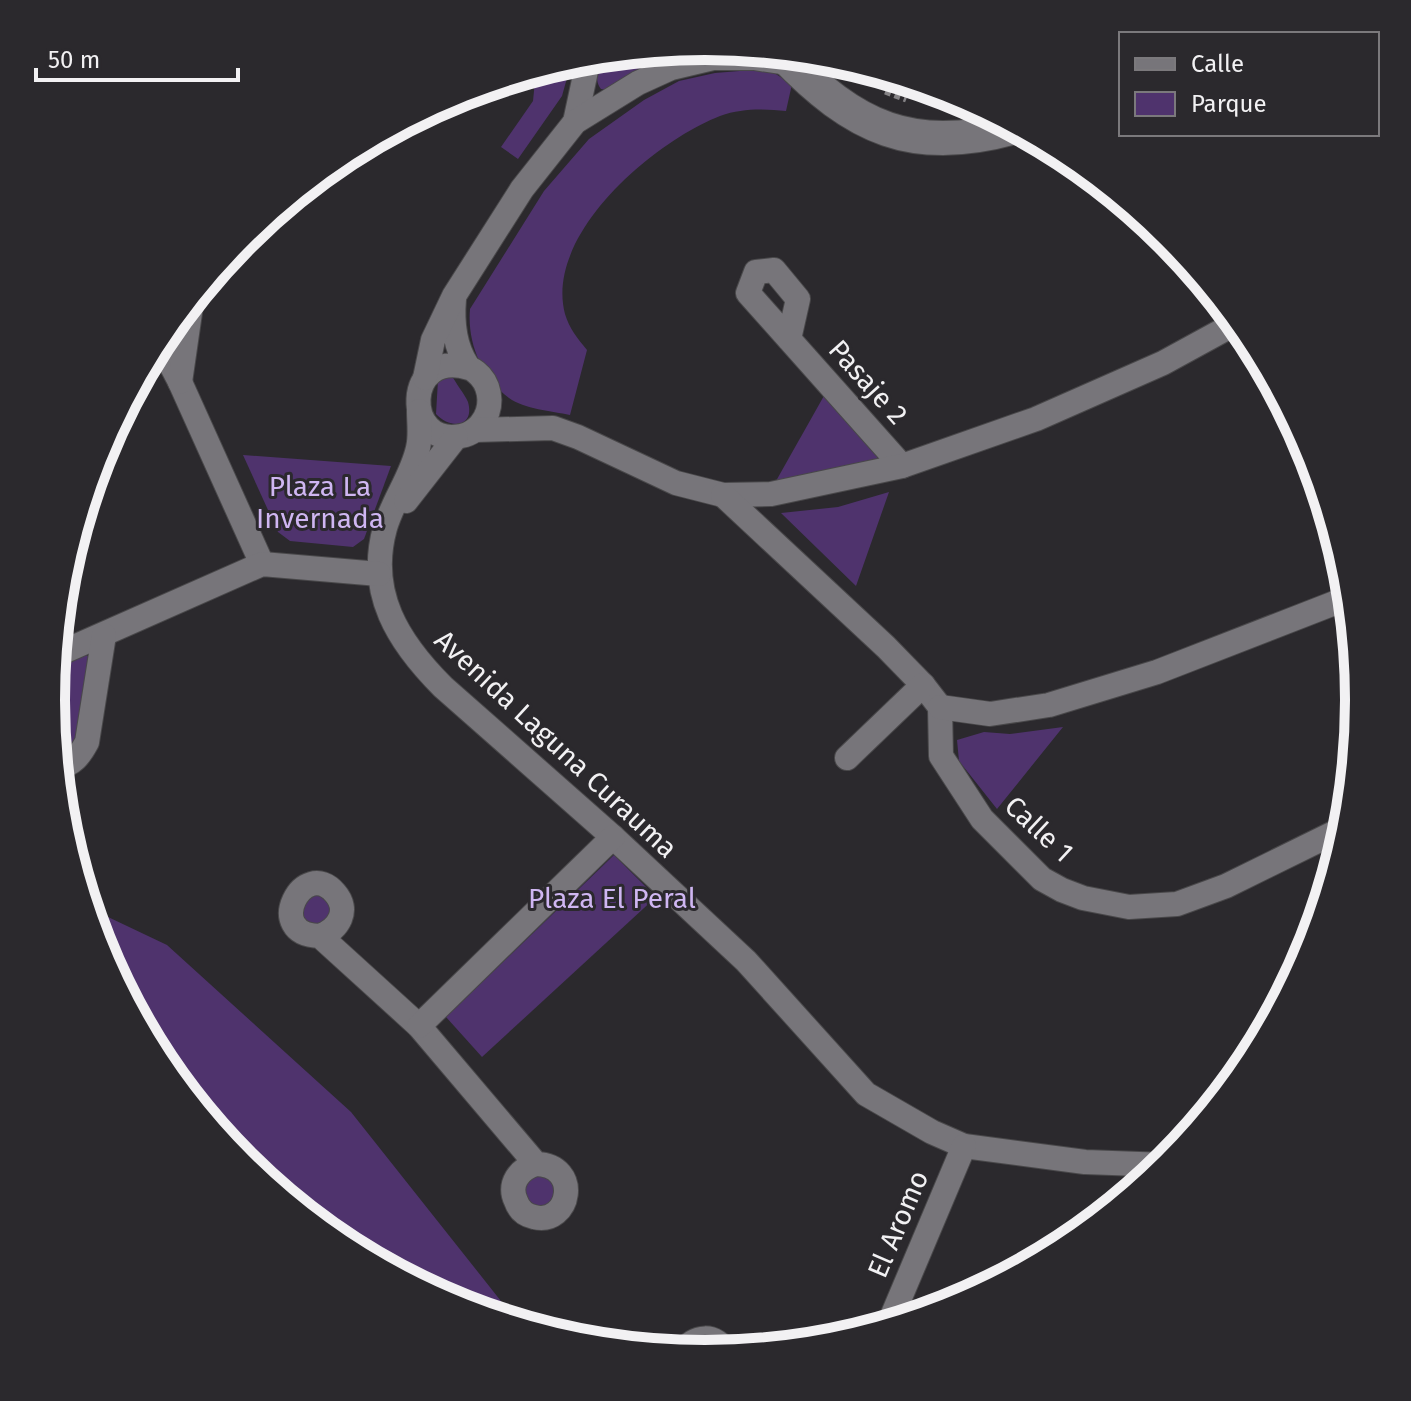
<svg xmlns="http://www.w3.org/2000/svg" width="1411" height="1401" viewBox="0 0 1411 1401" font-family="'Fira Sans',sans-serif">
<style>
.green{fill:#4f336d}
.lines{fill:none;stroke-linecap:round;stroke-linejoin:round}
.street-casing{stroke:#49484a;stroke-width:26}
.secondary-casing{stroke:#49484a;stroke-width:36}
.path{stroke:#858386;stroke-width:5;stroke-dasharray:6 4;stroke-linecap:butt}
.street{stroke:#77757a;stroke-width:24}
.secondary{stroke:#77757a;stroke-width:34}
.labels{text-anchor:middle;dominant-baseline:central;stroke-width:6;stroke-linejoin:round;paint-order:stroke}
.street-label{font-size:28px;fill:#f2f1f3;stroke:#2b292d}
.park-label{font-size:28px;fill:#cfb6f2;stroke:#2b292d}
.rim{fill:none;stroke:#f2f1f3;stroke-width:10}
</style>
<rect width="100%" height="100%" fill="#2b292d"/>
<!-- green -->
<g class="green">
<path d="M 709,46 L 608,90 L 601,89 C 593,78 599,68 603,56 Z"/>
<polygon points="572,60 562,96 518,159 501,147 533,101 536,71"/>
<path d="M 752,70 L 774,73 L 792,84 L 786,111 C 763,109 743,108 720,116 C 655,141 544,234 565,314 C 569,328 578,339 587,350 L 570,415 C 552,411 524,409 509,398 C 481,377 467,342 470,309 L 544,191 L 589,139 L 644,100 L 679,81 L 715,73 Z"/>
<path d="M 451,374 C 456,384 464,393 468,402 C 475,427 451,430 436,414 L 438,380 Z"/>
<polygon points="825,394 886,458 776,481"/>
<polygon points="243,455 391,466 364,539 353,547 290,541 278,532"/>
<polygon points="889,492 856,586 781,513 838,507"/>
<polygon points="83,654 92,658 73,750 57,757 51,700 54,666"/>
<polygon points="1063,727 997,809 959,761 957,740 984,732 1010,734"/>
<polygon points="614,855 656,897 482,1057 446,1017"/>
<polygon points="310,895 321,895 332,906 325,925 305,923 300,908"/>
<polygon points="87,907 167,945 351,1112 520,1325 455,1305 355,1252 327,1218 243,1137 161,1064 101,951"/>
<polygon points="534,1175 550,1178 557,1192 549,1205 533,1206 526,1199 525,1183"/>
</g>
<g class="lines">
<defs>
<g id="street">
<polyline points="575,122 589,57"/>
<path d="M 454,299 C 452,322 454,345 467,365 C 472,371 470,367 476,372 C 490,383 493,403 485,418 C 480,427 472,434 461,436 C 403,448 403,348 469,368"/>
<polyline points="789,339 798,299 774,270 756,272 748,293 902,466"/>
<polyline points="159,342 180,382 262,564"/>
<polyline points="425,378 433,340 454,296 522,189 575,122 638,83 671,68 713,58 754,58 794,64"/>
<polyline points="180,382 192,299"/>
<path d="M 419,411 C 419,424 421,436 418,448 C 412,476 393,500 385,528 C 367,593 398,642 443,687 L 613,837 L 746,961 L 866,1094 L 932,1132 L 964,1146 L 1085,1162 L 1167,1165"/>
<polyline points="475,430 553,428 578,437 676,483 723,495 771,494 902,466 1036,419 1163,363 1238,322"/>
<polyline points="723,495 886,647 923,685 940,707 941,756 982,819 1042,879 1062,890 1083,898 1129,907 1177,904 1226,886 1348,826"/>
<polyline points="406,501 456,437"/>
<polyline points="56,655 262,564 379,574"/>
<polyline points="940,707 990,714 1049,705 1157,672 1350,597"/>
<polyline points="847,758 923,685"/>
<path d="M 58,767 C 73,765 80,755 87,742 L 104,635"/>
<path d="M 320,936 C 339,929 350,910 335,893 C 304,856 262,935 320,936 L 419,1026 L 536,1164 C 582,1165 570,1226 534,1217 C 525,1215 519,1210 516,1201 C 508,1184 519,1169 536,1164"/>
<polyline points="419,1026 613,837"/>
<polyline points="888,1326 964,1146"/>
<path d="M 682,1353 C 694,1334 716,1333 727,1353"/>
</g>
<path id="secondary" d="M 783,54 C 854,128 913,156 1015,127"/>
</defs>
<!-- street casing -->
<use href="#street" class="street-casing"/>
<!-- secondary casing -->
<use href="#secondary" class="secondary-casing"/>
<!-- path -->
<polyline class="path" points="885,92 906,100"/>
<!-- street -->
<use href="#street" class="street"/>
<!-- secondary -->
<use href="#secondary" class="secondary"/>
</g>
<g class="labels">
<!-- street labels -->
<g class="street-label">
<text transform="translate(868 382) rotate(48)">Pasaje 2</text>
<text transform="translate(556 744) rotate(43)">Avenida Laguna Curauma</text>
<text transform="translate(1039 829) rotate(43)">Calle 1</text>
<text transform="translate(898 1224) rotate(-67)">El Aromo</text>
</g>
<!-- park labels -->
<g class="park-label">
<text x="320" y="486">Plaza La<tspan x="320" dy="32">Invernada</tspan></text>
<text x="612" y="898">Plaza El Peral</text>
</g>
</g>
<!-- crop -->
<path d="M0 0H1411V1401H0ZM65 700a640 640 0 1 1 1280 0a640 640 0 1 1-1280 0Z" fill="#2b292d" fill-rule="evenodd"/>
<path class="rim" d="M65 700a640 640 0 1 1 1280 0a640 640 0 1 1-1280 0Z"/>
<!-- legend -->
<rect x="1119" y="32" width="260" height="104" fill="#2b292d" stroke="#7b797c" stroke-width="2"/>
<rect x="1135" y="58" width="40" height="12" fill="#77757a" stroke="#7b797c" stroke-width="2"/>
<text x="1191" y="72" font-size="24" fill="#f2f1f3">Calle</text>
<rect x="1135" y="92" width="40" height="24" fill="#4f336d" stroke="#7b797c" stroke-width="2"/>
<text x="1191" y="112" font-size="24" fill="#f2f1f3">Parque</text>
<!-- scale -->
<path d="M36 68v12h202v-12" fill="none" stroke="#f2f1f3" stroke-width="4"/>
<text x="48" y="68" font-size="24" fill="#f2f1f3" stroke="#2b292d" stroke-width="6" paint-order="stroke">50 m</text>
</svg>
